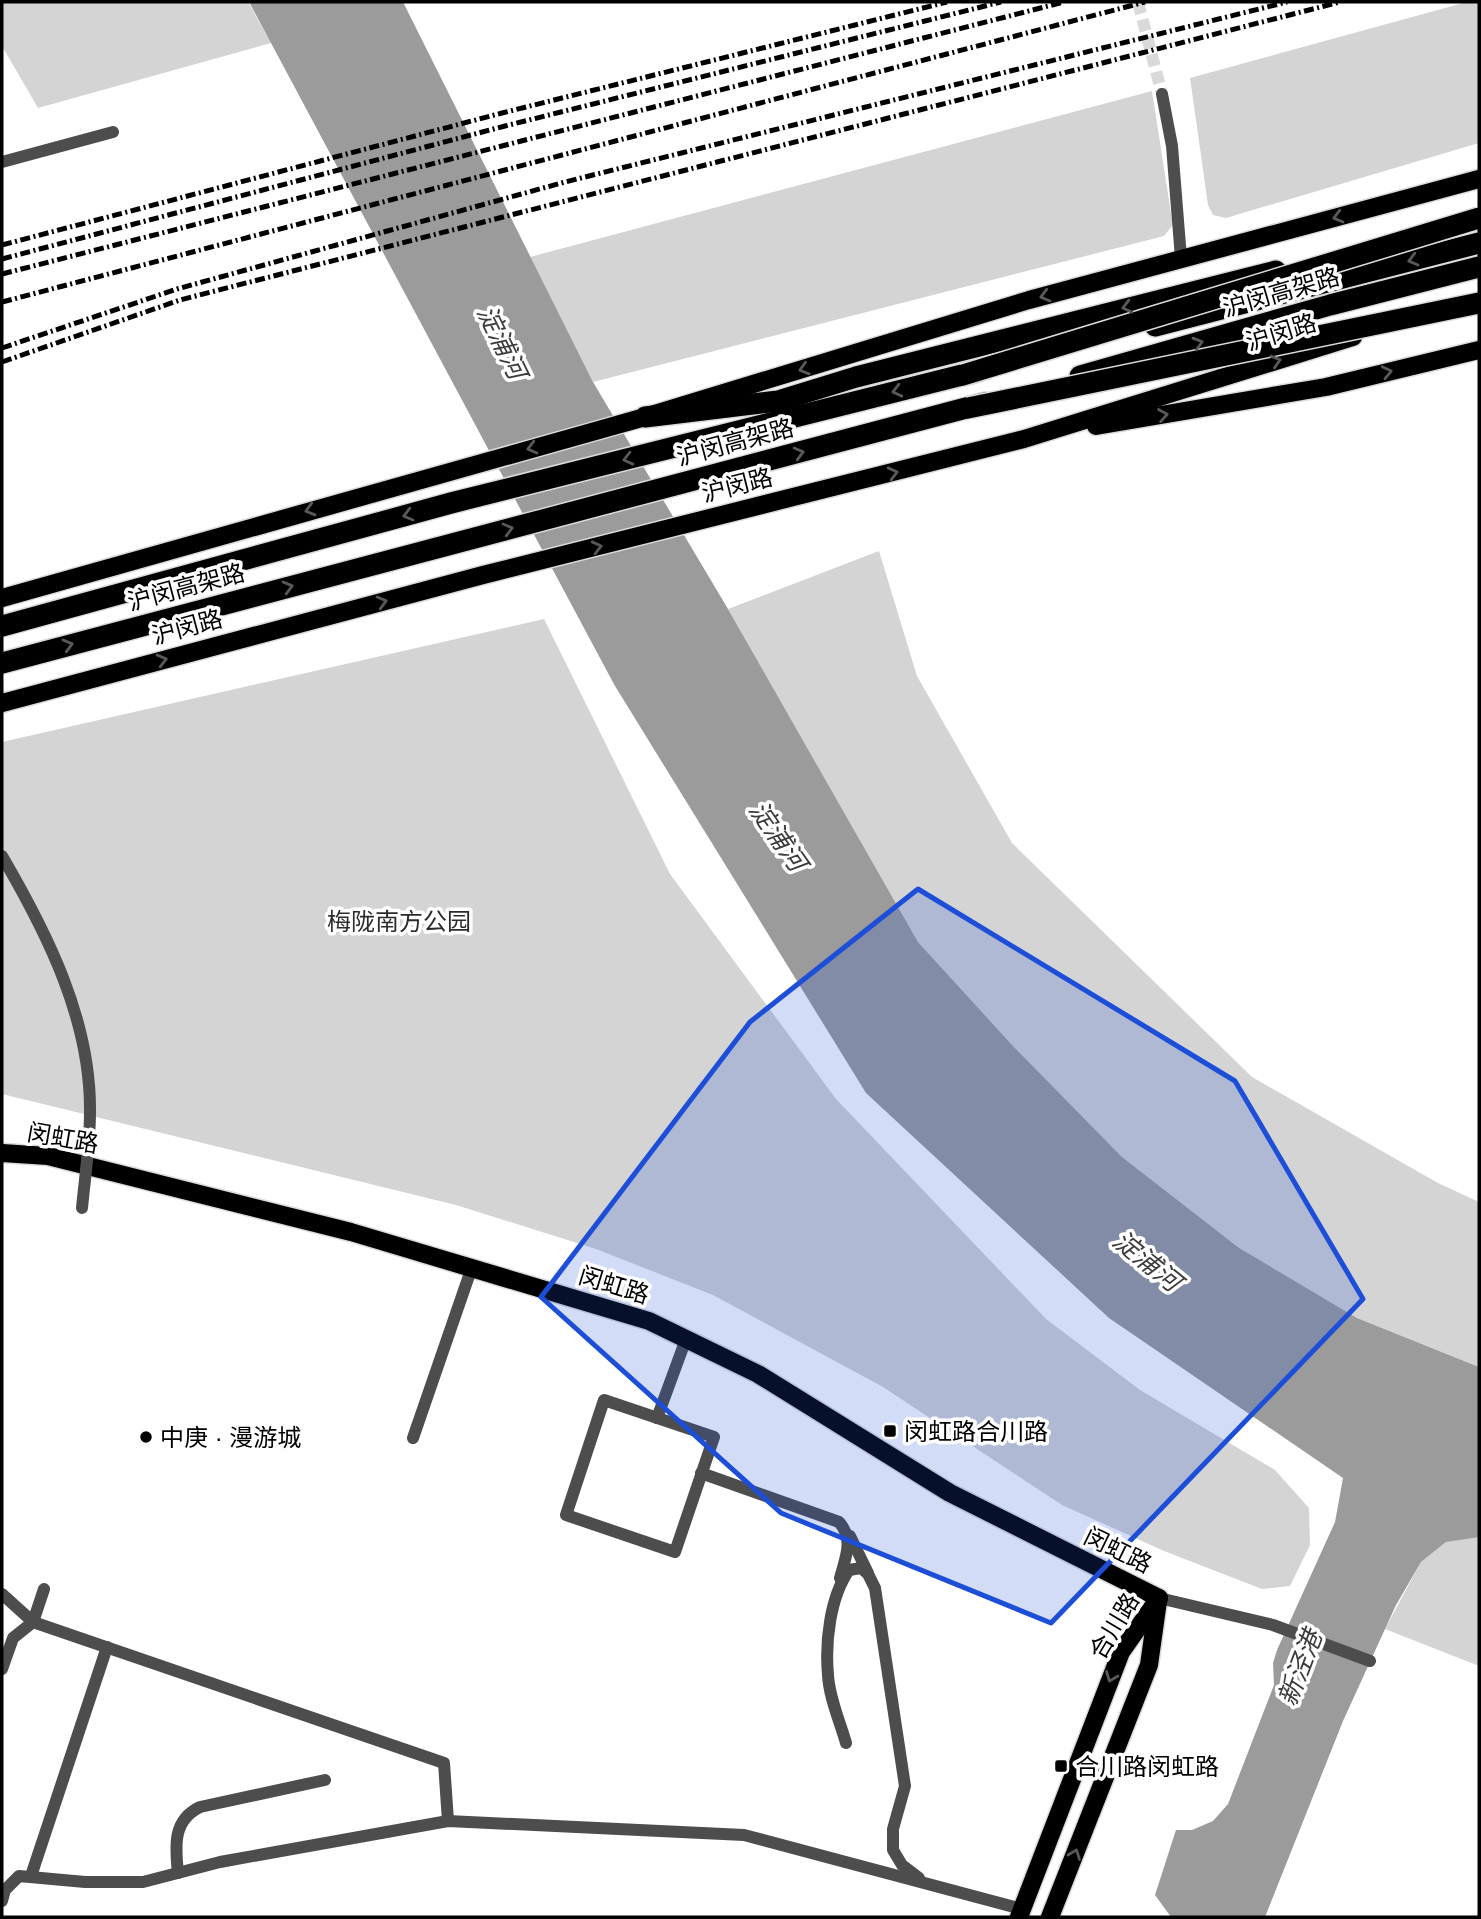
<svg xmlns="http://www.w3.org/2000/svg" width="1481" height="1919" viewBox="0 0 1481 1919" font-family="Arial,'Noto Sans SC',sans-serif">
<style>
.green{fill:#d4d4d4}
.water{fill:#9b9b9b}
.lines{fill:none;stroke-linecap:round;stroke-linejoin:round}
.minor-tunnel{stroke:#d9d9d9;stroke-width:12;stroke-dasharray:12 6;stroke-linecap:butt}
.major-casing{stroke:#dbdbdb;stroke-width:21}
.highway-casing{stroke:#dbdbdb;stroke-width:24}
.minor{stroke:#4d4d4d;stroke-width:12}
.major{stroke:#000;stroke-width:18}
.highway{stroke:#000;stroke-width:21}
.rail{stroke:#000;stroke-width:5;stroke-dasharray:10 3.5 2 3.5;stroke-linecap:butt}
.highway-bridge-casing{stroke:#dbdbdb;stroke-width:24;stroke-linecap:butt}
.minor-bridge{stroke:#4d4d4d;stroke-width:12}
.highway-bridge{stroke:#000;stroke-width:21}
.oneway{stroke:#595959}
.marked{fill:#1d4ed8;fill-opacity:0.2;stroke:#1d4ed8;stroke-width:5;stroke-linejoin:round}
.poi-dot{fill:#000;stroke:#fff;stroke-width:2.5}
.labels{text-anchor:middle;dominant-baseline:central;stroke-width:7;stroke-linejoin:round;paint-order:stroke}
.street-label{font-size:24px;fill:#000;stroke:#fff}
.park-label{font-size:24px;fill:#2b2b2b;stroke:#fff}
.poi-label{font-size:24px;fill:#000;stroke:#fff;text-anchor:start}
.water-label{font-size:26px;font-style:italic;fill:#3c3c3c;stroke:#fff}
</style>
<rect width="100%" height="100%" fill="#fff"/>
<!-- green -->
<g class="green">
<polygon points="2,2 248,2 271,43 38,108 2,46"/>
<polygon points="1467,2 1479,2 1479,143 1226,218 1213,215 1208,205 1190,78"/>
<polygon points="1152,91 1172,220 1172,226 1164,236 593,382 530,257"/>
<polygon points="879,551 917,676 1012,843 1252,1077 1438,1183 1479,1202 1479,1367 1357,1318 1239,1249 1122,1157 1013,1046 918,942 728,609"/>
<polygon points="544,619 670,874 836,1099 1046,1319 1140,1390 1275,1470 1309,1508 1310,1545 1290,1586 1262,1589 1164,1551 1062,1505 883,1387 713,1295 596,1249 456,1205 2,1094 2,742"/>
<polygon points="1479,1527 1479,1666 1385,1629 1421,1562 1446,1542 1476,1536"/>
</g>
<!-- water -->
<polygon class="water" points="249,2 403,2 593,382 728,609 918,942 1013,1046 1122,1157 1239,1248 1357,1318 1479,1367 1479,1537 1446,1542 1421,1562 1396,1605 1343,1721 1265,1917 1171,1917 1155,1895 1176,1830 1192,1830 1213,1821 1228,1804 1274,1685 1273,1663 1277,1650 1335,1522 1343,1478 1109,1318 866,1093 615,686"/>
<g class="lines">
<!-- minor-tunnel -->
<polyline class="minor-tunnel" points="1138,2 1162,94"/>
<defs>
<g id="major">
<polyline points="1096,426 1326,387 1479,350"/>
<polyline points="2,598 645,417 1029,300 1479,179"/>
<polyline points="2,703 483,575 1024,439 1353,337"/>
<polyline points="2,1153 48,1156 351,1232 649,1321 758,1374 950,1493 1159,1598"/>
<polyline points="1019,1917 1121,1652 1159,1598"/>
<polyline points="1050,1917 1149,1665 1158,1601"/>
</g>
<g id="highway">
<polyline points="1155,326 1479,243"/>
<polyline points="1080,376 1330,305 1479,267"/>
<polyline points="645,417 778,401 856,377 1276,271"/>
<polyline points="2,626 451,503 978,371"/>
<polyline points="2,663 985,403"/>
</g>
</defs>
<!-- major casing -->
<use href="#major" class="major-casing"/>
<!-- highway casing -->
<use href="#highway" class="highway-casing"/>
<!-- minor -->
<g class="minor">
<polyline points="1162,94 1172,146 1181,258"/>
<polyline points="2,162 113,132"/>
<polygon points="604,1400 714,1437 675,1552 566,1515"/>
<polyline points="657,1418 686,1339"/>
<polyline points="413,1438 472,1267"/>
<path d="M 701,1473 L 839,1522 C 854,1539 846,1556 840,1578"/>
<polyline points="850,1536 868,1573"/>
<polyline points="2,1594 33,1622 444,1763 448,1821"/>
<polyline points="1159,1598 1273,1625 1370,1661"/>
<polyline points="2,1669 13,1638 33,1622 44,1589"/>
<path d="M 846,1743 C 840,1722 829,1697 828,1675 C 825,1642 830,1597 849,1570 L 861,1568 L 868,1574 L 875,1588 L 905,1786 L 893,1829 L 893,1850 L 902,1865 L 919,1878"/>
<path d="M 178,1873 C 175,1845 173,1820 200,1807 L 325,1780"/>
<polyline points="31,1876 107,1647"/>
<polyline points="2,1901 5,1890 19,1876 85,1882 143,1882 220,1862 448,1821 744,1835 1022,1909"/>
</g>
<!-- major -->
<use href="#major" class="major"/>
<!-- highway -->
<use href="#highway" class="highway"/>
<!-- rail -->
<g class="rail">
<polyline points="2,245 502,113 947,2"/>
<polyline points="2,259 505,126 1001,2"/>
<polyline points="2,274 1064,2"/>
<polyline points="2,302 1145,2"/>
<polyline points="2,348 177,289 565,182 1287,2"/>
<polyline points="2,362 180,300 1340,2"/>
</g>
<defs>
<g id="highway-bridge">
<polyline points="963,375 1479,218"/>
<polyline points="968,408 1479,303"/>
</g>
</defs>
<!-- highway-bridge casing -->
<use href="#highway-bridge" class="highway-bridge-casing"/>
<!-- minor-bridge -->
<path class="minor-bridge" d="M 2,856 C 47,933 91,1020 90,1112 C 90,1144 85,1176 82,1208"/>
<!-- highway-bridge -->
<use href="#highway-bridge" class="highway-bridge"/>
</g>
<!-- one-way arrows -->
<defs><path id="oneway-chevron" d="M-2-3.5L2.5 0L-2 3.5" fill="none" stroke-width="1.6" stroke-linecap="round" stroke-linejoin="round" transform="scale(1.75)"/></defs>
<g class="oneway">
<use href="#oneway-chevron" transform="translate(1338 217) rotate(165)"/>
<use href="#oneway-chevron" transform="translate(1413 260) rotate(165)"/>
<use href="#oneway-chevron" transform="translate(1045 296) rotate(165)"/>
<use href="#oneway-chevron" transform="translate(1127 307) rotate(166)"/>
<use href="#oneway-chevron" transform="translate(1198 343) rotate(-16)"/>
<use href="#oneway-chevron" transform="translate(1276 361) rotate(-17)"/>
<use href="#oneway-chevron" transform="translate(804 369) rotate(163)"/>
<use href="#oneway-chevron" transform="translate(1387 372) rotate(-13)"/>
<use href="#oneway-chevron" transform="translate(897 391) rotate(166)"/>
<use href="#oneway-chevron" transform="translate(1163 415) rotate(-10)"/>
<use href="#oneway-chevron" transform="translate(532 448) rotate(165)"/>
<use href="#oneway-chevron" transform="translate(799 453) rotate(-15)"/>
<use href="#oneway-chevron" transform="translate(628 459) rotate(166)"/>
<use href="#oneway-chevron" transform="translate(893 473) rotate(-14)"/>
<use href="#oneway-chevron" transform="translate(310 510) rotate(164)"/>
<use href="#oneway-chevron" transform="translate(408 515) rotate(165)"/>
<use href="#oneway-chevron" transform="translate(508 529) rotate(-15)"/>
<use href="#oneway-chevron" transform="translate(597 547) rotate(-14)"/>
<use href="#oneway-chevron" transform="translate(288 587) rotate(-15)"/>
<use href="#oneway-chevron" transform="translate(382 602) rotate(-15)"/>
<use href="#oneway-chevron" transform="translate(68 645) rotate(-15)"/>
<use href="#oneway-chevron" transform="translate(162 660) rotate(-15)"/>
<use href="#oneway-chevron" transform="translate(1111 1677) rotate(111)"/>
<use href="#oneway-chevron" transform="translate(1075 1854) rotate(-69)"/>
</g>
<!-- marked area -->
<path class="marked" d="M 918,889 L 1235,1081 L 1363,1299 L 1051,1623 L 781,1513 L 541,1297 L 750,1022 Z"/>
<!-- markers -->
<g class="poi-dot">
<rect x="883" y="1424" width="14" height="14" rx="3.5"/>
<circle cx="146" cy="1437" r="7"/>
<rect x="1054" y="1759" width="14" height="14" rx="3.5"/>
</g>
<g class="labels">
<!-- street labels -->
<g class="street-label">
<text transform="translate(1281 292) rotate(-16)">沪闵高架路</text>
<text transform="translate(1281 332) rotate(-17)">沪闵路</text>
<text transform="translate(735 442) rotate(-15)">沪闵高架路</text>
<text transform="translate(737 485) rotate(-14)">沪闵路</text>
<text transform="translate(186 587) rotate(-15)">沪闵高架路</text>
<text transform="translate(187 627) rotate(-15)">沪闵路</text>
<text transform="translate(63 1138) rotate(10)">闵虹路</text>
<text transform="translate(614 1285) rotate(17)">闵虹路</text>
<text transform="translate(1118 1550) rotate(26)">闵虹路</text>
<text transform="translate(1114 1626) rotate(-59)">合川路</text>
</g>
<!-- park labels -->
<g class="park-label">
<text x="399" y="921">梅陇南方公园</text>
</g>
<!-- poi labels -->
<g class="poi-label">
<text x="904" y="1431">闵虹路合川路</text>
<text x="160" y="1437">中庚 · 漫游城</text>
<text x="1075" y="1766">合川路闵虹路</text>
</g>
<!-- water labels -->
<g class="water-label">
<text transform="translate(502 342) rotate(64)">淀浦河</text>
<text transform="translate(778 836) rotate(55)">淀浦河</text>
<text transform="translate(1147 1261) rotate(39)">淀浦河</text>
<text transform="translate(1300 1668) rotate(-69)">新泾港</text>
</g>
</g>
<!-- border -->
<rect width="1481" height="1919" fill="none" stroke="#000000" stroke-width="7"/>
</svg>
